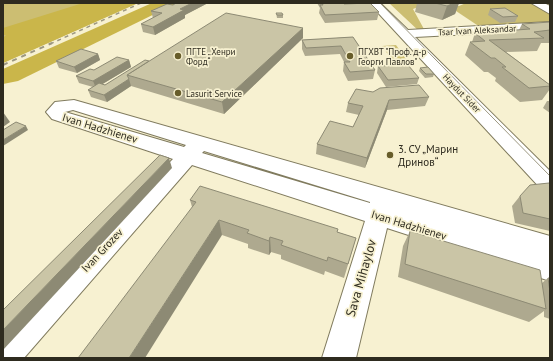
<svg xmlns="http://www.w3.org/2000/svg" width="553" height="361" viewBox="0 0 553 361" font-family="'PT Sans',sans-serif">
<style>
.green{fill:#ccbe72}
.forest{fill:#cab64a}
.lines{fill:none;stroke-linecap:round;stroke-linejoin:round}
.minor-casing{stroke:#807b5e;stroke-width:2}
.minor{fill:#fff;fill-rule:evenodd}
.tram{stroke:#9c9780;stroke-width:1}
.rail-far1{stroke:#9c9780;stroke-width:1.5;stroke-dasharray:4 4;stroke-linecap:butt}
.rail{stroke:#9c9780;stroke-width:2;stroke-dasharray:5 5;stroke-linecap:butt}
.wall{fill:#aea98f}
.shaded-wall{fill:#8d8a74}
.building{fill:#cac5a6;stroke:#8d8a74}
.poi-dot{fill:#675d2a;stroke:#f7f1d1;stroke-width:1.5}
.labels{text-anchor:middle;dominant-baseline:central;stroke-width:3.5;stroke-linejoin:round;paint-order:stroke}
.far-street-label{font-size:9px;fill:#2e2b1f;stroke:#f7f1d1}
.far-poi-label{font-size:9px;fill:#2e2b1f;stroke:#f7f1d1;text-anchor:start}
.street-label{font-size:11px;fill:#2e2b1f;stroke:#f7f1d1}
.poi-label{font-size:11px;fill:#2e2b1f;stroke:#f7f1d1;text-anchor:start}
.near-street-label{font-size:13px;fill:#2e2b1f;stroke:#f7f1d1}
</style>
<rect width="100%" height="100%" fill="#f7f1d1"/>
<!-- green -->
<g class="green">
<polygon points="3,3 138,3 3,63"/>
<polygon points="389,3 428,3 413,9 425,31 420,32"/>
<polygon points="466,3 531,3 550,13 550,25 483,29 447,5 459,6"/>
<polygon points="396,45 406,59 392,60 382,46"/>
</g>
<!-- forest -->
<g class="forest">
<polygon points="83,3 138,3 3,63 3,38 6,35 3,35 3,28"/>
<polygon points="152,3 177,3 18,81 3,84 3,69"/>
</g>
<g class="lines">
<defs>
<g id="minor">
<polygon points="369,3 380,3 408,30 550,22 550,30 415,37 550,171 550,192 542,190"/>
<polygon points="531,3 544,3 550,6 550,14"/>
<path d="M 74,100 L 550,236 L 550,281 L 387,228 L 356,358 L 322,358 L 365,221 L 192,165 L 24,358 L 3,358 L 3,333 L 173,159 L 52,119 L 46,112 L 55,102 ZM 73,110 L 186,145 L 184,147 L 65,112 ZM 204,151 L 370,202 L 370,203 L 202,153 Z"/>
</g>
</defs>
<!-- minor casing -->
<use href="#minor" class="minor-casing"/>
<!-- minor -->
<use href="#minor" class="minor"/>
<!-- tram -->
<polyline class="tram" points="380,3 550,176"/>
<!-- rail-far1 -->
<polyline class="rail-far1" points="50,44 141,3"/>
<!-- rail -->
<polyline class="rail" points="3,65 52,43"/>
</g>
<!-- wall -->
<g class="wall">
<polygon points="176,3 208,3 185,15 185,18 155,35 143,32 141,24 153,18 151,11 173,5"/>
<polygon points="317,3 344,3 344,4 379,12 377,20 325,23 319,13 320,8"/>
<polygon points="417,3 459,3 455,14 442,20 415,12"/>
<polygon points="490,9 518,16 515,22 500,23 488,15"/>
<polygon points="276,13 283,15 283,18 277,18"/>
<polygon points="550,22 550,43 541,43 537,51 506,52 550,85 550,89 542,100 520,102 495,81 496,78 488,72 484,72 465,55 470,42 472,42 475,33 519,30 522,24"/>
<polygon points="303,28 303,38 224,114 131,86 107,102 91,97 88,90 93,87 79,83 76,76 94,70 129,60 131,67 102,84 105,85 149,61"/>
<polygon points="353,37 375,70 373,79 348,81 343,71 344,62 340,54 305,56 302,49 302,40"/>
<polygon points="98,54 100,60 77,73 59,68 56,61"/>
<polygon points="378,66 419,78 417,84 386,87 377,73"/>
<polygon points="420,68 434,74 433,77 425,78 419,71"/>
<polygon points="373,92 429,97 425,106 387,110 365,168 316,154 317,144 353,127 359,115 346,112 348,103"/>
<polygon points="547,101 550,101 550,113 543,108"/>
<polygon points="550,184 550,231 515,223 512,206 520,196"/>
<polygon points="190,200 337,232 356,238 344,278 325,271 324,275 281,259 281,255 271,252 269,255 248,248 248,244 222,235 192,207"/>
<polygon points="410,231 542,283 548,278 550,278 550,319 544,317 544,311 529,322 398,277 403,246"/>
</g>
<!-- shaded-wall -->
<g class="shaded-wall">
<polygon points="192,3 208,3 185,15 185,18 155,35 153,27 180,9"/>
<polygon points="454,3 459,3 455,14 442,20 447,6"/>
<polygon points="303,28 303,38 224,114 222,102"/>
<polygon points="98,54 100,60 77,73 74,67"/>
<polygon points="129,60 131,67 96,88 93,81"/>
<polygon points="129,79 131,86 107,102 104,95"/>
<polygon points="389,100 387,110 365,168 367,158"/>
<polygon points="3,112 10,122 3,127"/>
<polygon points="26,126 28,130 3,146 3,140"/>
<polygon points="169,158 172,168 3,350 3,330"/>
<polygon points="219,220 222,235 145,358 129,358"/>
<polygon points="270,237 271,252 269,255 269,241"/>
</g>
<!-- building -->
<g class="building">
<polygon points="176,3 192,3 180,9 184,10 153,27 141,24 162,13 151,11 167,4 173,5"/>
<polygon points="322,3 344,3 344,4 370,3 379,12 325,15 320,5 323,5"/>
<polygon points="435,3 454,3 447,6"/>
<polygon points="505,8 518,16 503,17 490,9"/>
<polygon points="226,13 303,28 222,102 127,75"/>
<polygon points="276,13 282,13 283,15 277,15"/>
<polygon points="550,22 550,30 534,32 544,38 489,40 550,85 550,86 529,88 502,67 506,67 495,58 491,58 470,42 485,41 475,33 530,29 522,24"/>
<polygon points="353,37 375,70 350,72 344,62 350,62 341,46 306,48 302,40"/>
<polygon points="81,49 98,54 74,67 56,61"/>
<polygon points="117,57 129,60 93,81 76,76 90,69 94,70"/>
<polygon points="145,60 149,61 127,75 129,79 104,95 88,90 99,83 105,85"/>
<polygon points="408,65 419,78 388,80 378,66"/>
<polygon points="428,67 434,74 426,74 420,68"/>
<polygon points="419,85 429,97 389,100 367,158 317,144 330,121 353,127 363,106 348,103 356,89 373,92 380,88"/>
<polygon points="16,122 26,126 3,140 3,130"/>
<polygon points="160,155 169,158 3,330 3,310"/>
<polygon points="549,183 550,184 550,219 523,213 520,196 530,185"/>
<polygon points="200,186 338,229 337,232 356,238 348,264 328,257 327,261 281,245 283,241 270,237 269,241 247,233 249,230 219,220 129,358 78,358 196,202 190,200"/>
<polygon points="410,231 540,270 546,309 405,264"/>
<polygon points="548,278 550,278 550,292"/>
</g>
<!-- markers -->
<g class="poi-dot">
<circle cx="178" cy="56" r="4"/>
<circle cx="350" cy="56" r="4"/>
<circle cx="178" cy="93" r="4"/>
<circle cx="390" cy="155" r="4"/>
</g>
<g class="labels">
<!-- far-street labels -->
<g class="far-street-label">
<text transform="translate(477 30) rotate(-3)">Tsar Ivan Aleksandar</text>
<text transform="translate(462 93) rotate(46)">Haydut Sider</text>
</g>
<!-- far-poi labels -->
<g class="far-poi-label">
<text x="186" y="51">ПГТЕ „Хенри<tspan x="186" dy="10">Форд“</tspan></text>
<text x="358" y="51">ПГХВТ "Проф. д-р<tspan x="358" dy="10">Георги Павлов"</tspan></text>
<text x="186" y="93">Lasurit Service</text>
</g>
<!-- street labels -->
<g class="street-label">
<text transform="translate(100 128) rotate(17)">Ivan Hadzhienev</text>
<text transform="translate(409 225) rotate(17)">Ivan Hadzhienev</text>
<text transform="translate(102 250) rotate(-47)">Ivan Grozev</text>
</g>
<!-- poi labels -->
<g class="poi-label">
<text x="398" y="149">3. СУ „Марин<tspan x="398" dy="13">Дринов“</tspan></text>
</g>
<!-- near-street labels -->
<g class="near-street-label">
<text transform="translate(361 278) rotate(-74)">Sava Mihaylov</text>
</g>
</g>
<!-- border -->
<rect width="553" height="361" fill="none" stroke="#2e2b1f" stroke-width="8"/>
</svg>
